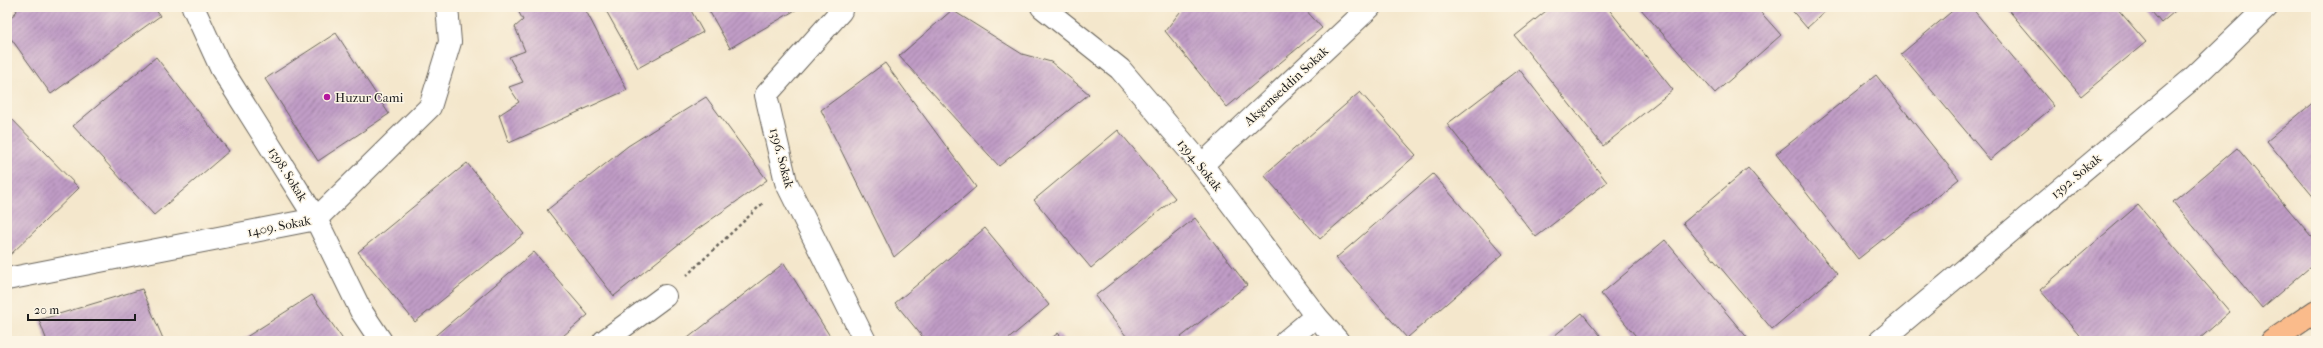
<svg xmlns="http://www.w3.org/2000/svg" width="2323" height="348" viewBox="0 0 2323 348" font-family="'IM FELL French Canon',serif">
<style>
.building{fill:url(#building-hatch)}
.lines{fill:none;stroke-linecap:round;stroke-linejoin:round}
.minor-casing{stroke:#68635a;stroke-width:24}
.major-casing{stroke:#68635a;stroke-width:24}
.path{stroke:#68635a;stroke-width:2.5;stroke-dasharray:3 3;stroke-linecap:butt}
.minor{stroke:#fff;stroke-width:22}
.major{stroke:#fabb8b;stroke-width:22}
.poi-dot{fill:#b5179e;stroke:#fcf5e5;stroke-width:1.5}
.labels{text-anchor:middle;dominant-baseline:central;stroke-width:3;stroke-linejoin:round;paint-order:stroke}
.street-label{font-size:13px;fill:#1c1c1c;stroke:#fcf5e5}
.poi-label{font-size:13px;fill:#1c1c1c;stroke:#fcf5e5;text-anchor:start}
</style>
<defs>
<pattern id="building-hatch" width="6" height="6" patternUnits="userSpaceOnUse"><rect width="6" height="6" fill="#c09cc6"/><path d="M-1 1l2-2M0 6l6-6M5 7l2-2" fill="none" stroke="#9b7ea0"/></pattern>
</defs>
<rect width="100%" height="100%" fill="#fcf5e5"/>
<filter id="ink" filterUnits="userSpaceOnUse"><feTurbulence type="fractalNoise" baseFrequency=".025" numOctaves="2"/><feDisplacementMap in="SourceGraphic" scale="8" xChannelSelector="R" yChannelSelector="G"/><feConvolveMatrix kernelMatrix="1 2 1 2 8 2 1 2 1" color-interpolation-filters="sRGB"/></filter>
<filter id="wash" filterUnits="userSpaceOnUse"><feTurbulence type="fractalNoise" baseFrequency=".012" numOctaves="4" result="noise"/><feDisplacementMap in="SourceGraphic" scale="16" xChannelSelector="R" yChannelSelector="G"/><feGaussianBlur stdDeviation="0.9" result="paint"/><feColorMatrix in="noise" values="0 0 0 0 0 0 0 0 0 0 0 0 0 0 0 0 0 1.4 0 .05"/><feComposite in="paint" operator="in"/></filter>
<g filter="url(#wash)">
<rect width="100%" height="100%" fill="#f4e7cc"/>
<g id="blocks">
<!-- building -->
<g class="building">
<polygon points="15,7 154,7 160,16 51,94 7,33 7,22 17,11"/>
<polygon points="516,7 584,7 627,90 509,143 499,115 519,102 509,87 523,82 509,57 525,51 515,27 523,20"/>
<polygon points="604,7 689,7 703,32 638,68"/>
<polygon points="707,7 798,7 799,8 730,48"/>
<polygon points="1184,7 1303,7 1322,28 1227,107 1165,31"/>
<polygon points="1551,7 1607,7 1673,90 1603,146 1515,36"/>
<polygon points="1639,7 1756,7 1781,35 1715,93"/>
<polygon points="1789,7 1830,7 1807,28"/>
<polygon points="1957,7 1971,7 2054,106 1990,160 1901,54"/>
<polygon points="2006,7 2116,7 2146,42 2081,96"/>
<polygon points="2148,7 2180,7 2161,23"/>
<polygon points="952,10 1022,54 1051,62 1089,94 999,166 899,56"/>
<polygon points="336,33 389,114 318,161 265,79"/>
<polygon points="156,57 229,151 154,215 73,126"/>
<polygon points="885,63 976,187 894,257 821,110"/>
<polygon points="1519,69 1607,182 1536,237 1447,124"/>
<polygon points="1876,75 1959,179 1858,259 1776,154"/>
<polygon points="1360,92 1416,155 1320,239 1264,175"/>
<polygon points="706,97 767,180 695,231 614,296 547,210 628,146"/>
<polygon points="2316,100 2316,200 2267,141"/>
<polygon points="7,114 79,188 7,258"/>
<polygon points="1118,130 1175,198 1091,268 1034,200"/>
<polygon points="2237,148 2316,242 2316,262 2262,308 2173,202"/>
<polygon points="467,163 524,234 415,322 358,252"/>
<polygon points="1748,168 1837,274 1772,329 1683,223"/>
<polygon points="1433,174 1503,254 1407,338 1336,258"/>
<polygon points="2138,205 2230,312 2197,341 2084,341 2040,290"/>
<polygon points="1195,218 1247,285 1176,341 1130,341 1095,296"/>
<polygon points="985,228 1049,305 1006,341 926,341 895,303"/>
<polygon points="1665,240 1750,341 1640,341 1601,294"/>
<polygon points="534,252 588,315 557,341 431,341 430,340"/>
<polygon points="784,263 833,341 684,341"/>
<polygon points="142,289 164,341 47,341 39,320"/>
<polygon points="312,295 344,341 240,341"/>
<polygon points="1582,313 1605,341 1548,341"/>
<polygon points="1058,333 1065,341 1048,341"/>
</g>
</g>
</g>
<g filter="url(#ink)">
<use href="#blocks" fill-opacity="0" stroke="#68635a" stroke-width="1"/>
<g class="lines">
<defs>
<g id="minor">
<polyline points="193,7 221,68 316,219 361,311 381,341"/>
<polyline points="1042,7 1120,69 1202,165 1316,316 1338,341"/>
<polyline points="841,11 766,95 786,182 865,341"/>
<polyline points="1202,165 1370,7"/>
<polyline points="7,279 316,219 430,107 450,42 447,7"/>
<polyline points="604,341 665,296"/>
<polyline points="1286,341 1316,316"/>
<polyline points="1880,341 2193,78 2267,7"/>
</g>
<polyline id="major" points="2272,341 2316,311"/>
</defs>
<!-- minor casing -->
<use href="#minor" class="minor-casing"/>
<!-- major casing -->
<use href="#major" class="major-casing"/>
<!-- path -->
<polyline class="path" points="686,276 764,202"/>
<!-- minor -->
<use href="#minor" class="minor"/>
<!-- major -->
<use href="#major" class="major"/>
</g>
</g>
<!-- markers -->
<circle class="poi-dot" cx="327" cy="97" r="4"/>
<g class="labels">
<!-- street labels -->
<g class="street-label">
<text transform="translate(1286 86) rotate(-43)">Akşemseddin Sokak</text>
<text transform="translate(782 158) rotate(75)">1396. Sokak</text>
<text transform="translate(1200 165) rotate(51)">1394. Sokak</text>
<text transform="translate(288 174) rotate(58)">1398. Sokak</text>
<text transform="translate(2076 176) rotate(-40)">1392. Sokak</text>
<text transform="translate(279 226) rotate(-11)">1409. Sokak</text>
</g>
<!-- poi labels -->
<g class="poi-label">
<text x="335" y="97">Huzur Cami</text>
</g>
</g>
<!-- margin -->
<rect width="2323" height="348" fill="none" stroke="#fcf5e5" stroke-width="24"/>
<!-- scale -->
<path d="M28 314v6h107v-6" fill="none" stroke="#1c1c1c" stroke-width="2"/>
<text x="34" y="314" font-size="12" fill="#1c1c1c" stroke="#fcf5e5" stroke-width="3" paint-order="stroke">20 m</text>
</svg>
